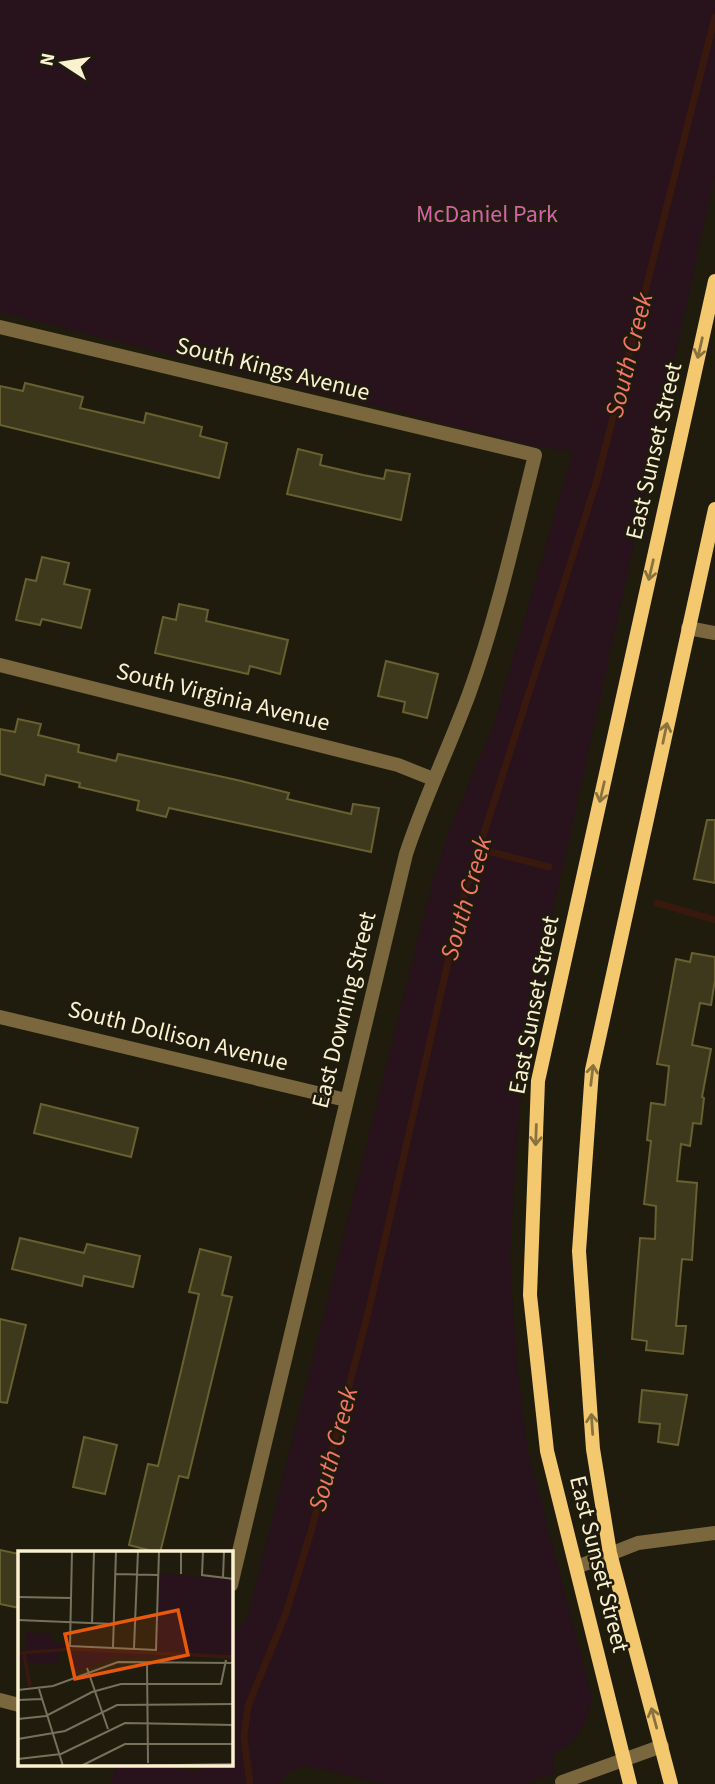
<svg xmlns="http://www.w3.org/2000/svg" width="715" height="1784" viewBox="0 0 715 1784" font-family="'Source Sans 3',sans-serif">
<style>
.green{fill:#28121b}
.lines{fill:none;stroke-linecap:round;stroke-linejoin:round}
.stream{stroke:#39190d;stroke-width:7}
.building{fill:#3e391c;stroke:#686030;stroke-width:2}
.street{stroke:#7a673d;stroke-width:14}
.secondary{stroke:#f3c86f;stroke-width:14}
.oneway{stroke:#89723e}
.labels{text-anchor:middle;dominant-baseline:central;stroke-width:5;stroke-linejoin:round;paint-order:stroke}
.park-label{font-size:24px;fill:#d562a7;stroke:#1f1c0e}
.street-label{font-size:24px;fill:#fbf1d0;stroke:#1f1c0e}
.water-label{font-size:26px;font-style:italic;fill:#f37666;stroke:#1f1c0e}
.inset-river{fill:none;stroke:#39190d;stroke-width:3.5}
.inset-road{fill:none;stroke:#77715c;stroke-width:2}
.view{fill:#e8590c;fill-opacity:0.15;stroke:#e8590c;stroke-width:3.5}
.inset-edge{fill:none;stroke:#fbf1d0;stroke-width:3.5}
</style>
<rect width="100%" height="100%" fill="#1f1c0e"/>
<!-- green -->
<path class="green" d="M 0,0 L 715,0 L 715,175 L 554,908 L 521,1094 L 516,1152 L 510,1259 L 517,1366 L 528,1451 L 592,1698 C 587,1726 578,1741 553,1755 L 554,1773 L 527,1784 L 384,1784 L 306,1766 L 292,1770 L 278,1784 L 111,1784 L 116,1765 L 163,1765 L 198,1772 L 200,1765 L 231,1765 L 231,1637 L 248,1617 L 432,884 L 450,828 L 493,727 L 573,451 L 538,447 L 0,312 Z"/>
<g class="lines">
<!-- stream -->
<g class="stream">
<polyline points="480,849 549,867"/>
<polyline points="657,903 715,920"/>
<polyline points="250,1784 244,1738 248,1706 286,1613 312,1528 369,1309 461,905 597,480 715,17"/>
</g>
</g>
<!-- building -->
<g class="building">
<polygon points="25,383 83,397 80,408 144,423 146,413 202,427 200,436 227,443 219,478 0,425 0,386 23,391"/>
<polygon points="298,449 322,455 320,465 363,475 384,479 386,470 410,474 401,520 287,494"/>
<polygon points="42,557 69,563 64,584 90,590 81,628 42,619 40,625 16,620 26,579 36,581"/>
<polygon points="179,604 208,610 206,621 288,640 280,674 250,666 248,674 155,653 163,617 176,620"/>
<polygon points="386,661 438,674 427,718 403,712 405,702 378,696"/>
<polygon points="18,719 41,724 38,735 79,745 78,752 116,761 118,754 237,780 289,793 287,799 351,814 353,804 379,808 371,852 169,808 166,817 137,810 139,801 79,787 80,783 46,775 44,785 0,774 0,729 15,732"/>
<polygon points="707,820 715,820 715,883 694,879"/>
<polygon points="692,953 715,957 715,980 711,1005 700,1003 692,1045 711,1049 702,1097 704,1098 701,1124 693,1123 690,1146 681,1144 677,1181 697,1183 692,1260 682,1259 676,1326 686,1326 683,1354 646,1350 647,1341 632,1339 640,1238 655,1239 656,1206 644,1204 651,1141 647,1140 651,1103 665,1105 669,1066 657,1064 676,959 690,962"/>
<polygon points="41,1104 138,1128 131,1157 34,1133"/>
<polygon points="20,1238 84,1253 87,1244 140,1256 133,1287 84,1276 82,1286 12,1269"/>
<polygon points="200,1249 231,1257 222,1295 232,1297 188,1478 179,1476 160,1553 129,1545 148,1464 158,1466 181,1371 199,1294 189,1292"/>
<polygon points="0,1319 26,1325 7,1403 0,1402"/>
<polygon points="642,1390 687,1395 678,1445 658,1442 660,1424 639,1422"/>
<polygon points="84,1437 117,1445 105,1494 73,1487"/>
<polygon points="0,1550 19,1554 19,1608 0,1604"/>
</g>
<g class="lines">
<!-- street -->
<g class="street">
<path d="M 0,327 L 535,455 C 515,535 497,617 469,694 C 449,748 424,799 406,854 L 231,1585"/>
<polyline points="688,628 715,633"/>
<polyline points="0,665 398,765 433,779"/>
<polyline points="0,1017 346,1100"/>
<polyline points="577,1567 638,1543 715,1533"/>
<polyline points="0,1700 19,1705"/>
<polyline points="562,1782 662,1746"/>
</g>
<!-- secondary -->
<g class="secondary">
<polyline points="630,1784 547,1451 530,1295 538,1081 715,281"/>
<polyline points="671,1784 610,1553 593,1449 579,1251 592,1070 715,509"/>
</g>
</g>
<!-- one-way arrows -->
<defs><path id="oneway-shaft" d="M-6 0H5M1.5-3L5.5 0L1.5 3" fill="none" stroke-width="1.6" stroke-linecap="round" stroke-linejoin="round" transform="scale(1.75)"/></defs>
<g class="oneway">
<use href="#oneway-shaft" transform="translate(700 348) rotate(103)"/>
<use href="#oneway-shaft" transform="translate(651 570) rotate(103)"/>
<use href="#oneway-shaft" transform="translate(665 733) rotate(-78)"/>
<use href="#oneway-shaft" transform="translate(602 792) rotate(103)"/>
<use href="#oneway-shaft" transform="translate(592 1075) rotate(-83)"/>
<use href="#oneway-shaft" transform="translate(536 1135) rotate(92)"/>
<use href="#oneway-shaft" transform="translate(592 1424) rotate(-94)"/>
<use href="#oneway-shaft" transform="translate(654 1718) rotate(-105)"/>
</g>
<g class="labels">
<!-- park labels -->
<g class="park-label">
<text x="487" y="214">McDaniel Park</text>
</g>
<!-- street labels -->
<g class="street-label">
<text transform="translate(273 369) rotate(14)">South Kings Avenue</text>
<text transform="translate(654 451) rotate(-77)">East Sunset Street</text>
<text transform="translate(223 697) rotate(14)">South Virginia Avenue</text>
<text transform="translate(534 1005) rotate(-79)">East Sunset Street</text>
<text transform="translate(344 1010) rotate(-76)">East Downing Street</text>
<text transform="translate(178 1036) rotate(14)">South Dollison Avenue</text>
<text transform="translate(599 1564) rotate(76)">East Sunset Street</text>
</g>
<!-- water labels -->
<g class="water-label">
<text transform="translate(629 355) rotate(-76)">South Creek</text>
<text transform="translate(466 898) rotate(-74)">South Creek</text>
<text transform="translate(333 1449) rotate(-75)">South Creek</text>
</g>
</g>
<!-- overview -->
<g transform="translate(18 1551)">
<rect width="215" height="215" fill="#1f1c0e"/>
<path d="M 141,23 L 215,28 L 215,107 L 98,107 L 59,120 L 53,115 L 51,100 L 42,100 L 40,113 L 0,111 L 0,99 L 8,98 L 8,81 L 33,83 L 33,90 L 51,93 L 139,101 Z" fill="#28121b"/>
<path class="inset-river" d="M 0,102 L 55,98 L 216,106M 6,103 L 12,135"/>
<path class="inset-road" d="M 54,0 L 52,95 L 138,99 L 141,0M 185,0 L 184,24 L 216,28M 98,23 L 140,24M 163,23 L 163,0M 205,27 L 206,0M 0,46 L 53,47M 0,69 L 96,73M 74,73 L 76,0M 95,96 L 98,0M 116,97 L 120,0M 129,111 L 130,212M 69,117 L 90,178M 21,138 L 45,215M 0,139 L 35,135 L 100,111 L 216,112M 0,149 L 24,148M 0,168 L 28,165 L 74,141 L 103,133 L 203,133 L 208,109M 0,188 L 47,180 L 99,154 L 216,153M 0,208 L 43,203 L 107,172 L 216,174M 63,215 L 107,193 L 216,193M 105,215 L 216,213"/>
<path class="view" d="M 160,59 L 170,104 L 57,128 L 47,83 Z"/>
<rect width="215" height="215" class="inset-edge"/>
</g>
<!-- north arrow -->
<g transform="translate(63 63) rotate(282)" stroke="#1f1c0e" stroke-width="5" paint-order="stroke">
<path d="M0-5L12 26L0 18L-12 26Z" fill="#fbf1d0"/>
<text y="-10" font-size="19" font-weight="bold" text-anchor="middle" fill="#fbf1d0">N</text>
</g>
</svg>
